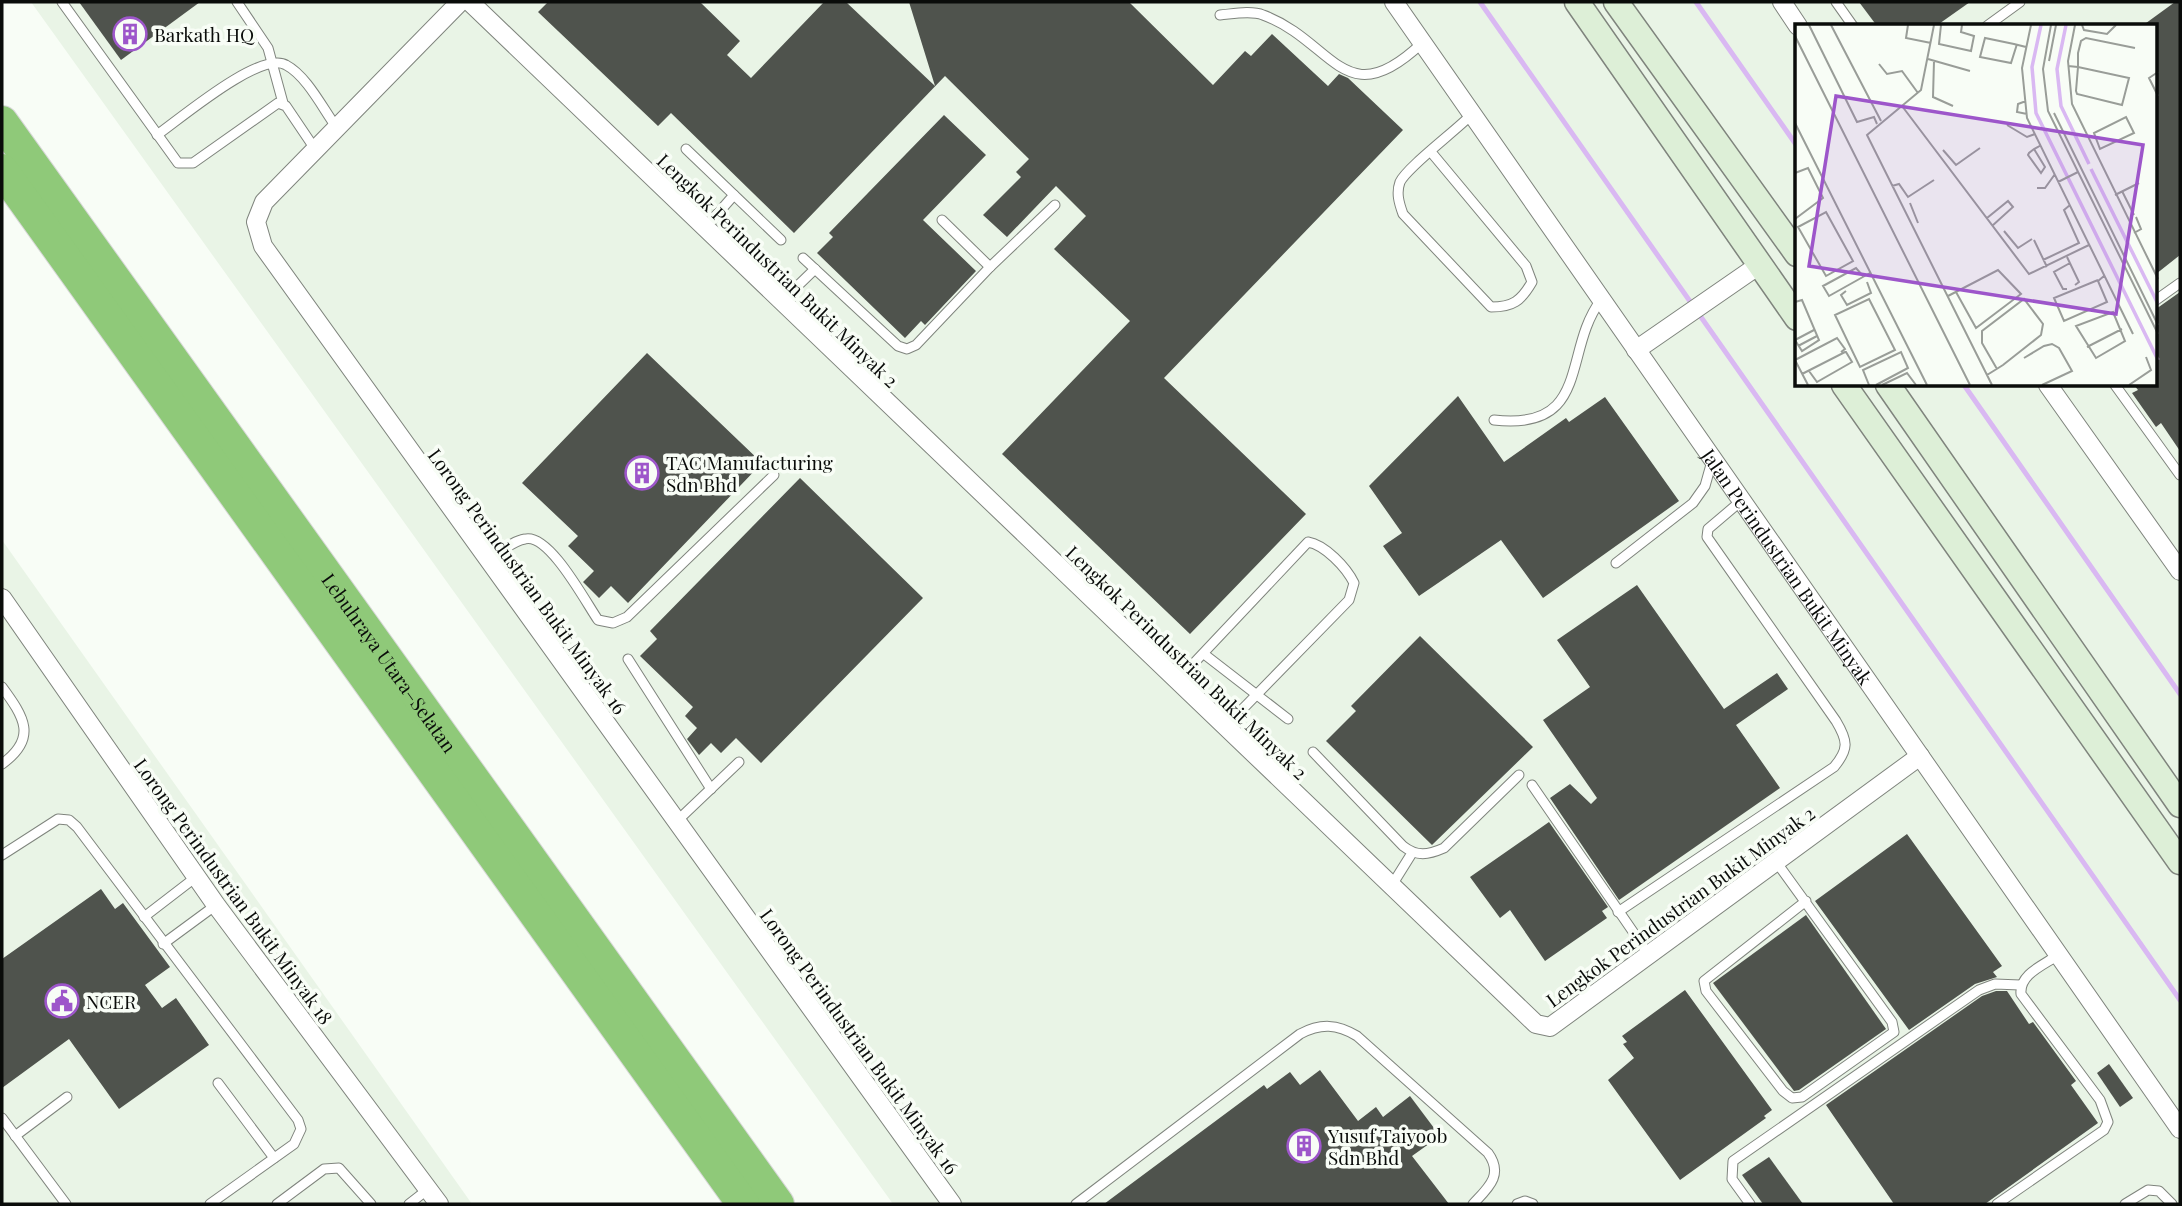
<svg xmlns="http://www.w3.org/2000/svg" width="2182" height="1206" viewBox="0 0 2182 1206" font-family="'Playfair Display',serif">
<style>
.built{fill:#e9f4e6;fill-rule:evenodd}
.lines{fill:none;stroke-linecap:round;stroke-linejoin:round}
.stream{stroke:#d9b8f2;stroke-width:5}
.building{fill:#4f534d}
.service-casing{stroke:#7f847d;stroke-width:11}
.minor-casing{stroke:#7f847d;stroke-width:20}
.secondary-casing{stroke:#7f847d;stroke-width:27}
.motorway-casing{stroke:#d8d8d8;stroke-width:34}
.service{stroke:#fff;stroke-width:9}
.minor{stroke:#fff;stroke-width:18}
.secondary{stroke:#ddefd7;stroke-width:24}
.motorway{stroke:#8fc979;stroke-width:32}
.labels{text-anchor:middle;dominant-baseline:central;stroke-width:7;stroke-linejoin:round;paint-order:stroke}
.poi-label{font-size:19px;fill:#0a0c0a;stroke:#f8fdf6;text-anchor:start}
.street-label{font-size:19px;fill:#0a0c0a;stroke:#f8fdf6}
.inset-river{fill:none;stroke:#d9b8f2;stroke-width:3.5}
.inset-road{fill:none;stroke:#999d98;stroke-width:2}
.view{fill:#9d56ca;fill-opacity:0.15;stroke:#9d56ca;stroke-width:3.5}
.inset-edge{fill:none;stroke:#0a0c0a;stroke-width:3.5}
</style>
<rect width="100%" height="100%" fill="#f8fdf6"/>
<!-- built -->
<g class="built">
<path d="M 31,2 L 2180,2 L 2180,1204 L 893,1204 ZM 1797,26 L 2156,26 L 2156,385 L 1797,385 Z"/>
<polygon points="2,540 472,1204 2,1204"/>
</g>
<g class="lines">
<!-- stream -->
<g class="stream">
<polyline points="1480,2 2180,1000"/>
<polyline points="1696,2 1797,146"/>
<polyline points="1964,385 2180,694"/>
</g>
</g>
<!-- building -->
<g class="building">
<polygon points="79,2 200,2 121,60"/>
<polygon points="548,2 700,2 740,41 727,55 751,78 824,2 846,2 935,86 909,2 1129,2 1213,85 1245,51 1251,56 1272,34 1328,86 1339,74 1348,78 1403,130 1164,378 1306,514 1190,634 1002,454 1130,321 1054,249 1086,216 1056,186 1007,237 983,215 1021,177 1016,172 1029,159 945,76 794,233 671,113 658,126 538,12"/>
<polygon points="1859,2 1970,2 1936,26 1877,26"/>
<polygon points="2175,2 2180,2 2180,255 2156,274 2156,26 2142,26"/>
<polygon points="944,115 986,155 923,220 976,271 925,325 921,321 905,338 817,253 833,237 829,233"/>
<polygon points="2180,292 2180,451 2161,423 2156,427 2132,393 2138,390 2134,385 2156,385 2156,309"/>
<polygon points="647,353 762,463 628,603 611,586 599,598 583,582 594,571 568,546 578,536 522,483"/>
<polygon points="1458,396 1504,462 1566,418 1569,422 1605,397 1679,501 1543,598 1501,540 1419,596 1383,546 1402,533 1369,486"/>
<polygon points="800,478 923,598 761,763 736,738 721,753 711,743 699,755 687,739 697,728 685,716 693,707 640,656 657,639 650,631"/>
<polygon points="1637,585 1724,709 1777,673 1788,689 1736,725 1780,788 1619,900 1550,798 1570,784 1591,804 1597,798 1543,720 1590,687 1557,640"/>
<polygon points="1420,636 1533,747 1432,845 1326,741 1356,711 1351,706"/>
<polygon points="1549,822 1608,907 1602,911 1607,918 1545,961 1510,910 1500,918 1470,877"/>
<polygon points="1907,834 2002,966 1993,972 1997,977 1975,984 1909,1030 1815,901"/>
<polygon points="101,889 115,909 123,903 170,967 145,985 162,1008 176,998 209,1045 119,1109 69,1039 2,1088 2,959"/>
<polygon points="1806,915 1886,1029 1799,1090 1794,1091 1713,983"/>
<polygon points="1685,990 1772,1110 1764,1116 1766,1118 1680,1180 1608,1080 1634,1058 1623,1044 1627,1042 1622,1036"/>
<polygon points="1996,991 2007,991 2029,1024 2033,1022 2076,1081 2071,1085 2098,1123 1985,1204 1894,1204 1826,1105 1982,996"/>
<polygon points="2109,1064 2133,1098 2120,1107 2097,1073"/>
<polygon points="1320,1070 1358,1121 1376,1107 1383,1117 1410,1096 1440,1136 1412,1156 1449,1204 1104,1204 1264,1085 1267,1089 1290,1072 1300,1085"/>
<polygon points="1769,1157 1803,1204 1763,1204 1742,1175"/>
</g>
<g class="lines">
<defs>
<g id="service">
<polyline points="62,2 178,163 193,163 278,103 286,106 315,149"/>
<polyline points="237,2 268,48 283,103"/>
<polyline points="1836,2 1853,26"/>
<path d="M 1220,15 C 1232,14 1251,10 1263,15 C 1334,41 1344,117 1422,43"/>
<polyline points="1987,26 2020,2"/>
<path d="M 157,135 C 180,119 261,50 286,65 C 307,76 323,109 337,128"/>
<polyline points="686,149 781,240"/>
<path d="M 1431,152 L 1526,266 L 1532,282 C 1521,301 1513,307 1491,307 L 1403,214 C 1399,203 1396,193 1400,182 C 1407,167 1458,129 1472,114"/>
<polyline points="942,220 990,267"/>
<polyline points="704,229 734,195"/>
<polyline points="803,258 898,346 907,349 916,345 990,267 1055,205"/>
<polyline points="2156,300 2180,283"/>
<polyline points="781,302 815,269"/>
<polyline points="2115,385 2180,475"/>
<path d="M 1494,420 C 1592,431 1562,351 1601,300"/>
<path d="M 487,560 C 498,554 512,541 525,539 C 549,533 585,601 598,620 L 613,623 L 627,617 L 774,475"/>
<polyline points="1616,563 1693,503 1705,486 1712,461"/>
<polyline points="1204,654 1288,719"/>
<polyline points="628,659 711,789"/>
<path d="M 1177,681 L 1308,542 C 1325,545 1346,567 1354,583 L 1349,600 L 1225,727"/>
<path d="M 2,687 C 24,717 38,738 2,764"/>
<path d="M 1313,752 L 1403,846 C 1417,857 1428,855 1444,848 L 1519,775"/>
<polyline points="1532,785 1649,955"/>
<polyline points="676,822 739,762"/>
<polyline points="2,855 58,819 69,820 77,827 298,1120 301,1129 294,1144 210,1204"/>
<polyline points="1777,863 1892,1022 1894,1032 1802,1097 1792,1098 1783,1091 1706,991 1704,981 1806,901"/>
<polyline points="1392,885 1412,853"/>
<path d="M 1618,912 L 1834,767 C 1849,749 1848,741 1836,721 L 1707,537 L 1708,529 L 1741,501"/>
<polyline points="144,917 196,877"/>
<polyline points="163,944 216,905"/>
<polyline points="218,1083 274,1158"/>
<polyline points="2,1118 66,1204"/>
<polyline points="15,1136 67,1097"/>
<polyline points="277,1204 324,1169 339,1168 371,1204"/>
<polyline points="409,1204 427,1190"/>
<path d="M 1076,1204 L 1300,1034 C 1321,1023 1337,1024 1357,1036 L 1488,1153 C 1504,1175 1488,1188 1473,1204"/>
<polyline points="1517,1204 1525,1201 1533,1204"/>
<polyline points="1750,1204 1732,1179 1733,1161 1979,990 1995,984 2020,985"/>
<path d="M 1997,1204 L 2104,1130 L 2108,1122 L 2100,1100 L 2021,994 C 2019,974 2044,965 2058,955"/>
<polyline points="2125,1204 2148,1190 2159,1191 2172,1204"/>
</g>
<g id="minor">
<polyline points="460,2 264,202 256,222 263,246 952,1204"/>
<polyline points="470,2 1536,1024 1550,1027 1920,756"/>
<path id="s1" d="M 1394,2 L 2180,1129"/>
<polyline points="1782,2 1798,26"/>
<polyline points="1636,350 1759,265"/>
<polyline points="2048,385 2180,571"/>
<polyline points="2,598 216,905 439,1204"/>
</g>
<g id="secondary">
<polyline points="1577,2 1797,318"/>
<polyline points="1616,2 1797,254"/>
<polyline points="1844,385 2180,862"/>
<polyline points="1888,385 2180,805"/>
</g>
<g id="motorway">
<path id="s2" d="M 2,122 L 778,1204"/>
<polyline points="2,170 743,1204"/>
</g>
</defs>
<!-- service casing -->
<use href="#service" class="service-casing"/>
<!-- minor casing -->
<use href="#minor" class="minor-casing"/>
<!-- secondary casing -->
<use href="#secondary" class="secondary-casing"/>
<!-- motorway casing -->
<use href="#motorway" class="motorway-casing"/>
<!-- service -->
<use href="#service" class="service"/>
<!-- minor -->
<use href="#minor" class="minor"/>
<!-- secondary -->
<use href="#secondary" class="secondary"/>
<!-- motorway -->
<use href="#motorway" class="motorway"/>
</g>
<!-- icons -->
<defs>
<symbol id="building-ring" viewBox="-11 -11 22 22"><circle r="9.5" fill="#f8fdf6" stroke="#9d56ca" stroke-width="1.5"/><path d="M-4-6H4V6H1V3H-1V6H-4ZM-2.5-4.3h1.7v1.8h-1.7ZM.8-4.3h1.7v1.8H.8ZM-2.5-1h1.7V.8h-1.7ZM.8-1h1.7V.8H.8Z" fill="#9d56ca"/></symbol>
<symbol id="civic-ring" viewBox="-11 -11 22 22"><circle r="9.5" fill="#f8fdf6" stroke="#9d56ca" stroke-width="1.5"/><path d="M-.6-6.5H3V-4.5H.6V-3L4-1V1h2V6H-6V1h2V-1L-.6-3ZM-1.2 2.5V6h2.4V2.5Z" fill="#9d56ca"/></symbol>
</defs>
<g fill-rule="evenodd">
<use href="#building-ring" x="111" y="15" width="38" height="38"/>
<use href="#building-ring" x="623" y="454" width="38" height="38"/>
<use href="#civic-ring" x="43" y="982" width="38" height="38"/>
<use href="#building-ring" x="1285" y="1127" width="38" height="38"/>
</g>
<g class="labels">
<!-- poi labels -->
<g class="poi-label">
<text x="154" y="34">Barkath HQ</text>
<text x="666" y="462">TAC Manufacturing<tspan x="666" dy="22">Sdn Bhd</tspan></text>
<text x="86" y="1001">NCER</text>
<text x="1328" y="1135">Yusuf Taiyoob<tspan x="1328" dy="22">Sdn Bhd</tspan></text>
</g>
<!-- street labels -->
<g class="street-label">
<text transform="translate(778 270) rotate(44)">Lengkok Perindustrian Bukit Minyak 2</text>
<text stroke="none"><textPath href="#s1" startOffset="688">Jalan Perindustrian Bukit Minyak</textPath></text>
<text transform="translate(528 581) rotate(54)">Lorong Perindustrian Bukit Minyak 16</text>
<text transform="translate(1187 662) rotate(44)">Lengkok Perindustrian Bukit Minyak 2</text>
<text stroke="none"><textPath href="#s2" startOffset="665">Lebuhraya Utara–Selatan</textPath></text>
<text transform="translate(234 891) rotate(54)">Lorong Perindustrian Bukit Minyak 18</text>
<text transform="translate(1680 906) rotate(-36)">Lengkok Perindustrian Bukit Minyak 2</text>
<text transform="translate(860 1041) rotate(54)">Lorong Perindustrian Bukit Minyak 16</text>
</g>
</g>
<!-- overview -->
<g transform="translate(1795 24)">
<rect width="362" height="362" fill="#f8fdf6"/>
<path class="inset-river" d="M 246,1 L 237,43 L 241,89 L 363,336M 271,1 L 262,45 L 266,82 L 294,140M 296,145 L 363,280"/>
<path class="inset-road" d="M 14,1 L 62,98 L 79,93 L 82,100M 36,1 L 86,97M 113,1 L 111,14 L 136,19M 139,1 L 126,66 L 72,111 L 197,361M 146,1 L 144,20 L 176,27 L 179,12 L 166,8 L 167,1M 236,1 L 227,44 L 232,94 L 338,310M 256,1 L 248,45 L 253,87 L 363,310M 280,1 L 273,37 L 277,80 L 363,255M 287,1 L 289,6 L 312,10 L 321,1M 0,12 L 175,361M 222,20 L 216,39 L 185,33 L 190,14 L 219,20 L 231,23M 133,35 L 175,47M 139,37 L 138,73 L 158,82M 254,37 L 261,1M 84,40 L 92,50 L 107,47 L 123,69M 273,42 L 283,43 L 334,54 L 327,81 L 282,70 L 281,67 L 283,43 L 283,29 L 286,17 L 291,14 L 340,24M 363,48 L 354,54 L 363,72M 231,77 L 223,80 L 222,88 L 232,90M 107,82 L 234,250 L 294,221M 259,89 L 363,301M 331,93 L 339,109 L 305,125 L 299,109 ZM 0,99 L 132,361M 212,101 L 232,113 L 240,110M 239,125 L 250,143 L 246,149 L 233,131 L 234,129 L 239,125 L 243,123 L 246,121M 148,126 L 161,141 L 185,124M 0,149 L 13,144 L 28,174 L 0,195M 263,158 L 283,148M 97,162 L 104,160 L 113,173 L 139,156M 242,164 L 250,164 L 260,150M 327,167 L 339,191M 320,171 L 344,159M 115,179 L 123,199M 31,188 L 58,237 L 31,252 L 3,203 ZM 192,194 L 213,177 L 218,183 L 197,202M 209,207 L 223,224 L 237,215M 339,209 L 346,205 L 341,193M 239,216 L 252,243M 272,233 L 284,258 L 280,261M 248,236 L 284,219 L 269,186 L 275,181M 68,252 L 61,244 L 28,262 L 34,272 L 75,249M 303,256 L 259,274 L 269,297 L 312,278 L 303,257 L 309,252M 272,265 L 268,265 L 259,248 L 275,239M 51,267 L 46,271 L 52,281 L 76,269 L 72,258M 153,272 L 203,246 L 226,270 L 181,304 L 161,268M 74,275 L 100,326 L 65,343 L 40,291 ZM 0,278 L 7,276 L 24,316 L 7,327 L 0,316M 318,288 L 330,317 L 301,334 L 281,302 ZM 0,316 L 19,306M 3,322 L 22,312M 292,323 L 327,305M 229,334 L 249,322 L 257,320 L 264,324 L 277,347 L 247,361M 0,336 L 42,314 L 50,325 L 46,328M 0,336 L 13,361M 7,350 L 50,328 L 51,328 L 57,338 L 22,358 L 14,347M 192,351 L 208,341 L 246,311 L 248,300 L 229,275 L 187,307 L 187,319 L 202,345M 74,361 L 68,346 L 106,328 L 113,344 L 81,361M 87,361 L 112,349 L 121,361M 334,361 L 356,346 L 351,333"/>
<path class="view" d="M 41,72 L 348,121 L 321,290 L 14,242 Z"/>
<rect width="362" height="362" class="inset-edge"/>
</g>
<!-- border -->
<rect width="2182" height="1206" fill="none" stroke="#0a0c0a" stroke-width="7"/>
</svg>
